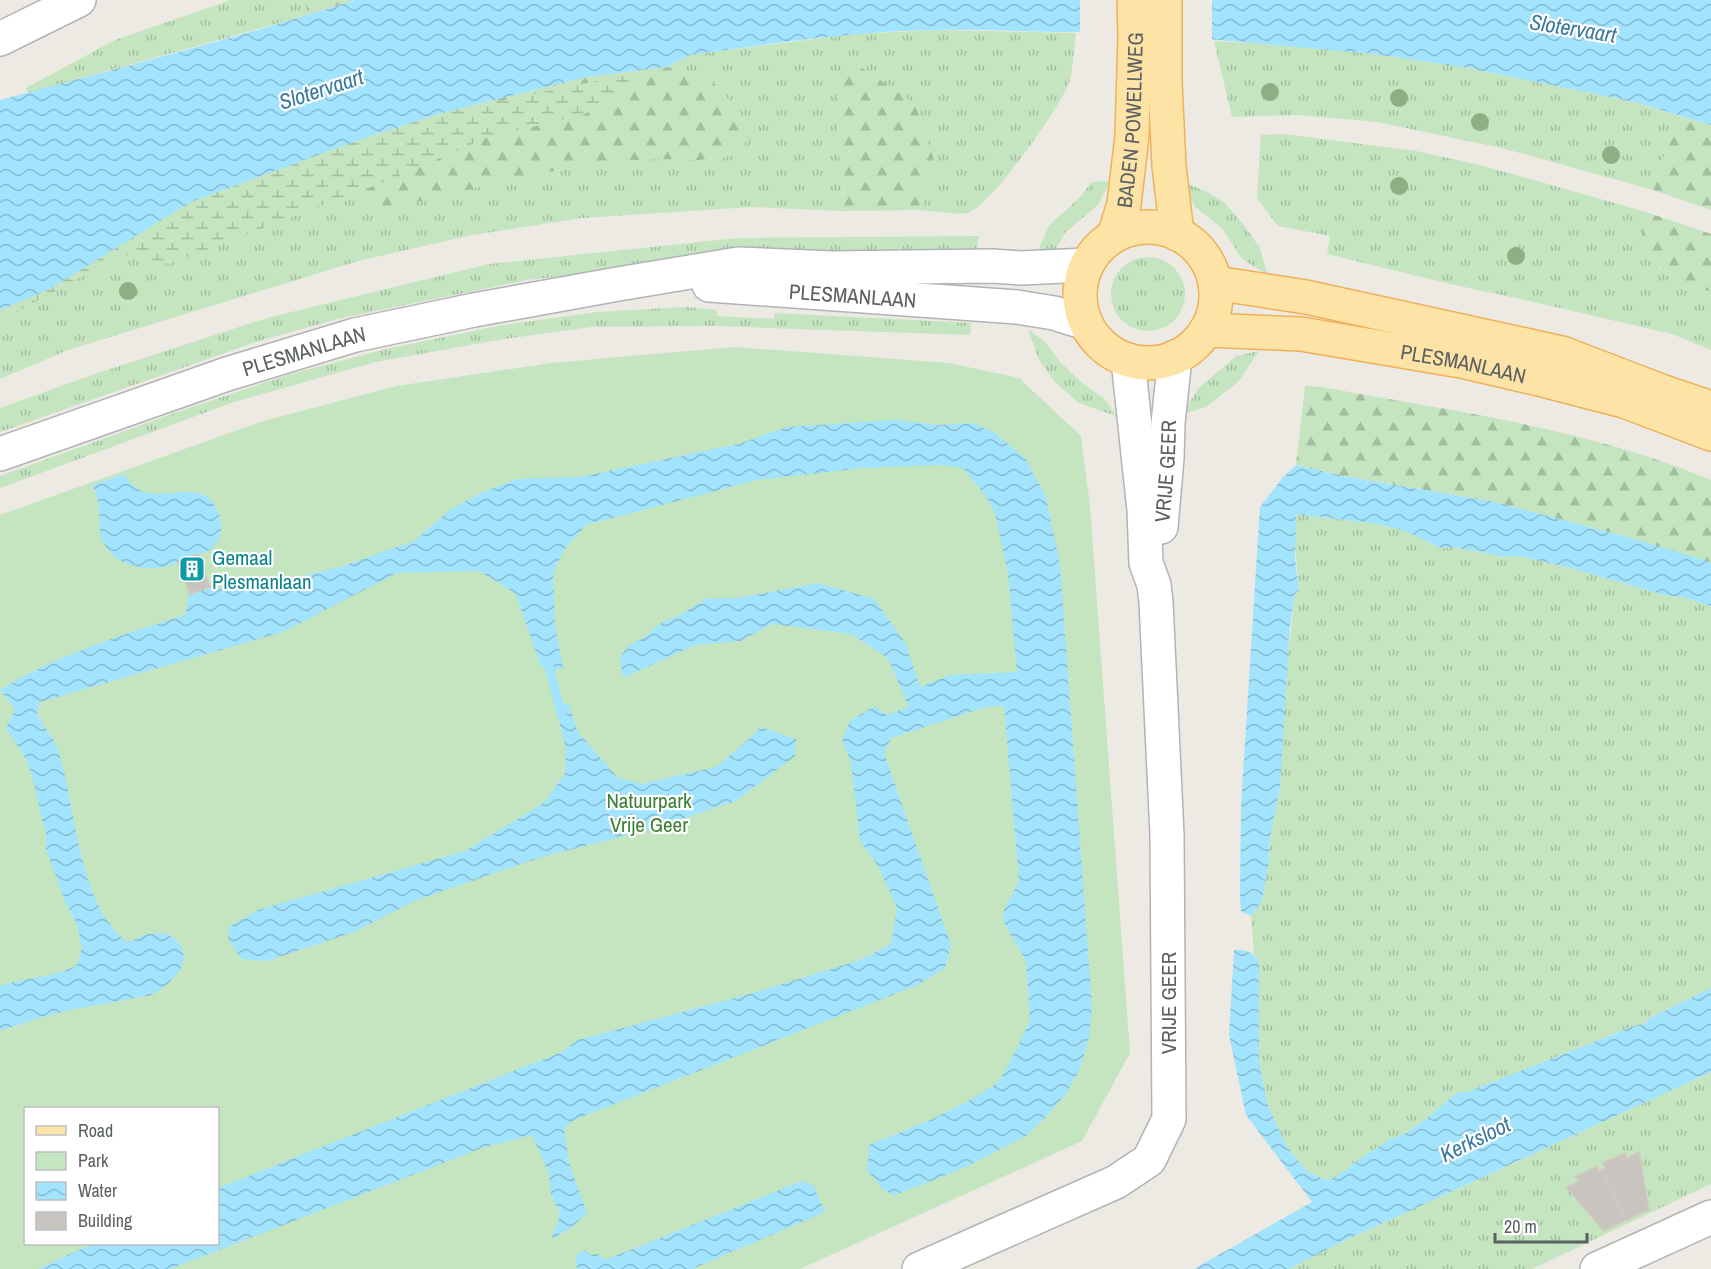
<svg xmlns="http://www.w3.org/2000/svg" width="1711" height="1269" viewBox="0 0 1711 1269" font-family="'Archivo Narrow',sans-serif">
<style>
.grass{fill:url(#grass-tufts)}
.forest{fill:url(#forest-firs)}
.wetland{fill:url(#wetland-marsh)}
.park{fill:#c4e5bf;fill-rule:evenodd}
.water{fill:url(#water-waves)}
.pier{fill:#ede9e3}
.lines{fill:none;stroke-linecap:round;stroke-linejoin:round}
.stream{stroke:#a2e3fe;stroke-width:9}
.building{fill:#c8c4bf;stroke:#d2cac1;stroke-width:1.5}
.minor-casing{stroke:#b0b4b8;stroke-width:36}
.major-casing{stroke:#efb05a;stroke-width:36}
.minor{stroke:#fff;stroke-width:33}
.major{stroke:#fee3a7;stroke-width:33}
.tree{fill:#8caf83}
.labels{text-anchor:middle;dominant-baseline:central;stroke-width:4.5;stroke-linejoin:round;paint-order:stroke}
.street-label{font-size:21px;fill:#5b6063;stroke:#fff}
.culture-label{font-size:21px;fill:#0d838f;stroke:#fff;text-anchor:start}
.park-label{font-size:21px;fill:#3c8035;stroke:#fff}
.water-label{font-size:22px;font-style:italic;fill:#3b799e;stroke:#fff}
</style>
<defs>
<pattern id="grass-tufts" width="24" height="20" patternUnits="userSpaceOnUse" patternTransform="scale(1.5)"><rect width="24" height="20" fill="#c4e5bf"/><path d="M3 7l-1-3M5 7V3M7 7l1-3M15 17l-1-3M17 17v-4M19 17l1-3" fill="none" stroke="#a2bd9f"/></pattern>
<pattern id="forest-firs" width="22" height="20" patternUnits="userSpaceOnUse" patternTransform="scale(1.5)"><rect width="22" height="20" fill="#c4e5bf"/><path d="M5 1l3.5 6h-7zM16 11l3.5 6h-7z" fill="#a2bd9f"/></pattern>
<pattern id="wetland-marsh" width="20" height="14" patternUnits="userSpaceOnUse" patternTransform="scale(1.5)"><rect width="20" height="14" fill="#c4e5bf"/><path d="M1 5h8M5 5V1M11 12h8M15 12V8" fill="none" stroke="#a2bd9f"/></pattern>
<pattern id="water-waves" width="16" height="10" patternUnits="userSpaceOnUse" patternTransform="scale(1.5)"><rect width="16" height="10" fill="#a2e3fe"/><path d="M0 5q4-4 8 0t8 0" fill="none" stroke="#87bbd1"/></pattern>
</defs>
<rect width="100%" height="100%" fill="#ede9e3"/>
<!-- grass -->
<g class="grass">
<polygon points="231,0 305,0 308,15 28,93 26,88 115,40"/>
<path d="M 935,30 L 1076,33 C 1074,46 1073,71 1069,83 C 1060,107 990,208 967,213 C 959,215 931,211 921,210 L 934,160 L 835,98 L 844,211 L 752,207 L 582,218 L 472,235 L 358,261 L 68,350 L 0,379 L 0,310 L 191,202 L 532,175 L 601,163 L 649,159 L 699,160 L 725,157 L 736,151 L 749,138 C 746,122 722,89 709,79 C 701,73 677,70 667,67 L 690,55 L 855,34 Z"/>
<polygon points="1214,41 1270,44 1374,54 1468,68 1635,102 1677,115 1653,190 1502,148 1377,122 1299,115 1232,117"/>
<polygon points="1284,134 1416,151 1484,166 1646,212 1641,234 1659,269 1674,278 1711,292 1711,350 1672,334 1534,302 1450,284 1327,254 1330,236 1278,226 1257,198 1261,135"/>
<polygon points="1110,181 1098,205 1066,232 1054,251 1035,257 1049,226 1080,197 1092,182"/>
<polygon points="1181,181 1207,192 1224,202 1243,224 1260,248 1267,274 1242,259 1223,229 1195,207"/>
<polygon points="979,236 975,258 743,256 527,280 337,319 259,341 0,432 0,408 92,375 267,318 489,264 738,238"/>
<circle cx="1148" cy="294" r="37"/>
<polygon points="686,307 717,310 717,316 774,319 775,313 971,323 970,335 714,326 591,327 498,340 376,362 234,402 0,488 0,476 186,409 287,375 386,349 498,326 597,312"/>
<polygon points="1028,329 1046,343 1061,363 1082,383 1105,399 1116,416 1079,403 1055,382 1039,360"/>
<polygon points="1259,351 1238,382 1206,407 1181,415 1199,388 1236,356"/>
<polygon points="1295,514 1378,524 1405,531 1440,548 1453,547 1504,557 1518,556 1571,568 1664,595 1686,598 1711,606 1711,988 1650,1018 1645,1024 1637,1025 1467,1092 1458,1092 1427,1118 1408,1132 1391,1139 1364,1156 1338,1176 1326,1180 1317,1177 1307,1171 1293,1155 1283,1139 1267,1103 1259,1060 1259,963 1254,954 1251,916 1262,900 1269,861 1270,839 1280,788 1283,680 1288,655 1295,594 1299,589 1293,526"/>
<polygon points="1711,1072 1711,1184 1532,1269 1289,1269 1342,1242"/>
</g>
<!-- forest -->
<g class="forest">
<polygon points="305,0 355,0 308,15"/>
<polygon points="852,61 915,104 934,160 921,210 844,211 835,98"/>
<path d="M 667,67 C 677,70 701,73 709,79 C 721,88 746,123 750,138 L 736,151 L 725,157 L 699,160 L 649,159 L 601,163 L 531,175 L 391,208 L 375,209 L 363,207 L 356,199 L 350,190 L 356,141 L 442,113 L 587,77 Z"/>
<polygon points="1677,115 1711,125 1711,210 1653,190"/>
<path d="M 1646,212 L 1711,234 L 1711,292 C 1681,281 1647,273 1642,235 C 1641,229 1644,219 1646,212 Z"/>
<path d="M 1305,386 L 1321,387 C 1451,411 1588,428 1711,480 L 1711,563 L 1631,538 L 1495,502 L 1343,476 L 1296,465 Z"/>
</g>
<!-- wetland -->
<polygon class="wetland" points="667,67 583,115 486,138 394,178 169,264 123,254 0,321 0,270 356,141 444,112"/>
<!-- park -->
<path class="park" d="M 734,347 L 949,363 L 1019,378 L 1081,436 L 1090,506 L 1130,1053 L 1082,1141 L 800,1269 L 0,1269 L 0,515 L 263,421 L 397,386 L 551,363 ZM 26,1108 L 218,1108 L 218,1244 L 26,1244 Z"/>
<!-- water -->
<g class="water">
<path d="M 355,0 L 1711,0 L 1711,125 L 1635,102 L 1468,68 L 1374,54 L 1118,31 C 1057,34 997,29 936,30 C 853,31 772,44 690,55 L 667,67 L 587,77 L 442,113 L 356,141 L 191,202 L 48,290 L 0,310 L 0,100 C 119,68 238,38 355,0 Z"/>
<path d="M 895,420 L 939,425 L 972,423 L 995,433 L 1025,458 L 1046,497 L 1060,564 L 1092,1007 L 1089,1038 L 1080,1069 L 1066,1094 L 1046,1117 L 1026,1136 L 966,1167 L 893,1196 L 880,1187 L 875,1179 L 867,1171 L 869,1145 L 933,1119 L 972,1099 L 999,1082 L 1017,1048 L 1030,1020 L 1026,961 L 1003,921 L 1004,910 L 1019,881 L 1004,706 L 986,707 L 891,738 L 884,753 L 951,945 L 945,968 L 918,985 L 574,1120 L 564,1128 L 569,1163 L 587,1213 L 572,1227 L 552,1239 L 553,1232 L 558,1223 L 560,1212 L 551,1196 L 549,1173 L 532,1135 L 482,1148 L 170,1269 L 38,1269 L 92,1244 L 218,1244 L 218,1188 L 562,1052 L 578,1040 L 753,993 L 860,960 L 891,944 L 897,908 L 878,866 L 860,840 L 851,763 L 842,740 L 850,721 L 875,706 L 887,715 L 909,707 L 888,658 L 851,634 L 772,624 L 741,641 L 695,645 L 623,678 L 620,657 L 629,645 L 642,639 L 661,623 L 680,615 L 706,599 L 738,598 L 818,583 L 874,599 L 905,642 L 920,687 L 950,675 L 1017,672 L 1008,574 L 995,513 L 985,495 L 963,468 L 941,465 L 863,468 L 757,480 L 586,525 L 564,550 L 553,573 L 555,625 L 563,668 L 551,672 L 541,666 L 515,593 L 479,571 L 397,573 L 283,632 L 40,702 L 37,714 C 43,726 54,738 58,750 C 76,805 78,907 128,942 L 147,934 L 166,933 L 175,939 L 182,947 L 184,957 L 181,969 L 168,984 L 152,995 L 70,1010 L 39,1018 L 0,1031 L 0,986 C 26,977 52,979 77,965 L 82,948 L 77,924 L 66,904 L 46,850 L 46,832 L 43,824 L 33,779 L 26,759 L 6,728 L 15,709 L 0,690 C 57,655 122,635 185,615 L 189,595 L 211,587 L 242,591 L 340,567 L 414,541 L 451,509 L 483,492 L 518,479 L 580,477 L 738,444 L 787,427 Z"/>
<polygon points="1296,465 1343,476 1495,502 1631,538 1704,560 1711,563 1711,606 1686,598 1664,595 1571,568 1518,556 1504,557 1453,547 1440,548 1405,531 1378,524 1296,514 1295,559 1299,590 1295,594 1290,626 1280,788 1270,839 1269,861 1262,901 1251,916 1241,911 1240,898 1241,805 1260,507 1283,477"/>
<path d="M 124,474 C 148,517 196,471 216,507 C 223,520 224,539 211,549 C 205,554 193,556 185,559 C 180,561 175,564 169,566 C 145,572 117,567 104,544 C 98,532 100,520 99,508 C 98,500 95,493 93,485 Z"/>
<polygon points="568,703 578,732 618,778 642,784 716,767 750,738 761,727 796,739 795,756 736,801 652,829 538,858 415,901 354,932 267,961 241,959 228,939 229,927 258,910 465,851 545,802 565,773 566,748 555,706"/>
<path d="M 1234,950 C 1247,950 1253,951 1259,963 L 1259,1060 L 1267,1103 L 1283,1139 L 1293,1155 L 1307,1171 L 1326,1180 L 1338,1176 L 1364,1156 L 1391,1139 L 1408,1132 L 1427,1118 L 1458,1092 L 1467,1092 L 1637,1025 L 1645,1024 L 1650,1018 L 1711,988 L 1711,1072 L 1342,1242 L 1289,1269 L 1194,1269 L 1312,1202 L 1246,1115 L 1229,1035 Z"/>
<polygon points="802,1181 814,1186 825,1212 692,1269 577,1269 575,1256 584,1250 591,1255 598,1254 605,1260"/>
</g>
<!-- pier -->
<polygon class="pier" points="1080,0 1212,0 1212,44 1161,37 1118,34 1080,36"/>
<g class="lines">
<!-- stream -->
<polyline class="stream" points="547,660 562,716"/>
</g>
<!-- building -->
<g class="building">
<polygon points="198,554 210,587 190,594 178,562"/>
<polygon points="1639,1152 1649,1210 1626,1220 1602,1170 1606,1168 1603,1163 1625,1153 1626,1158"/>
<polygon points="1597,1166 1599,1171 1602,1170 1626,1220 1604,1231 1566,1187 1579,1181 1575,1177"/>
</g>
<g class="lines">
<defs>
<g id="minor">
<polyline points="0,39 79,0"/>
<path id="s1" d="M 709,285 L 1017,307 L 1054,313 L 1086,323"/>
<path id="s2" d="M 0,454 L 227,374 L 355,335 L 474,310 L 618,284 L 738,264 L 832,268 L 992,266 L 1021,268 L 1087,265"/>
<path id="s3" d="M 1161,527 L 1167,458 L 1168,423 L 1175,357"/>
<polyline points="919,1269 1116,1182 1149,1160 1169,1119 1167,835 1156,602 1154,585 1146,563 1144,510 1128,360"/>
<polyline points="1597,1269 1711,1217"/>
</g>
<g id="major">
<polyline points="1165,0 1165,83 1169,166 1177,234"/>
<circle cx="1148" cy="295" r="68"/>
<path id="s4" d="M 1114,236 L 1124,204 L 1132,136 L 1135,35 L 1134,0"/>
<polyline points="1215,283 1306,297 1562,353 1661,391 1711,408"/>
<path id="s5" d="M 1206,330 L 1301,334 L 1461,361 L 1543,380 L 1624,401 L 1711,434"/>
</g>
</defs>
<!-- minor casing -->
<use href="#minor" class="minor-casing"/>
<!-- major casing -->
<use href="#major" class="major-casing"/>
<!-- minor -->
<use href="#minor" class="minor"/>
<!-- major -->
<use href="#major" class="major"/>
</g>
<!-- trees -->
<g class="tree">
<circle cx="1270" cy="92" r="9"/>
<circle cx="1399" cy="98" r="9"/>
<circle cx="1480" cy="122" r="9"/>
<circle cx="1611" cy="155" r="9"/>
<circle cx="1399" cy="186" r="9"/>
<circle cx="1516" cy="256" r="9"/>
<circle cx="128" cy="291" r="9"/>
</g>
<!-- icons -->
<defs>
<symbol id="building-square" viewBox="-11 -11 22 22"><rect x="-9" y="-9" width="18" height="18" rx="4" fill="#0f9aa8" stroke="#fff"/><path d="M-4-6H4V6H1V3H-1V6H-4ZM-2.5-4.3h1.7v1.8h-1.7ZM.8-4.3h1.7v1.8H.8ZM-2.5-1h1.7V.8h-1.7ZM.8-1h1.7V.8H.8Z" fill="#fff"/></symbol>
</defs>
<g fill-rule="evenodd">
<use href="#building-square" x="177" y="554" width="30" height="30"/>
</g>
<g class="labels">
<!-- street labels -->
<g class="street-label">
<text stroke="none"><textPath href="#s4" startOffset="118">BADEN POWELLWEG</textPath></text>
<text stroke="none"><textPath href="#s1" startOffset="144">PLESMANLAAN</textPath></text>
<text stroke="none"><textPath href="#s2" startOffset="321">PLESMANLAAN</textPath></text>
<text stroke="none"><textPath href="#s5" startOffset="260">PLESMANLAAN</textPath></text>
<text stroke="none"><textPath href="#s3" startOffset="56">VRIJE GEER</textPath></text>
<text transform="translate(1168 1003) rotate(-90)">VRIJE GEER</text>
</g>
<!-- culture labels -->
<g class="culture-label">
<text x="212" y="557">Gemaal<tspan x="212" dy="24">Plesmanlaan</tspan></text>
</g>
<!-- park labels -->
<g class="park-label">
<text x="649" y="800">Natuurpark<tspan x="649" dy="24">Vrije Geer</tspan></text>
</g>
<!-- water labels -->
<g class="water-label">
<text transform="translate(1573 28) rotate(9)">Slotervaart</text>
<text transform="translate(321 89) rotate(-18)">Slotervaart</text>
<text transform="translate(1475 1139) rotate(-26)">Kerksloot</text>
</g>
</g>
<!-- legend -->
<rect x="24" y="1107" width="195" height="138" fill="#ffffff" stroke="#bdbfc1" stroke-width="1.5"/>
<rect x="36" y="1126" width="30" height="9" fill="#fee3a7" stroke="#bdbfc1" stroke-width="1.5"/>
<text x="78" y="1137" font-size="18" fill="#5b6063">Road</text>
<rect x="36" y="1152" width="30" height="18" fill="#c4e5bf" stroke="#bdbfc1" stroke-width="1.5"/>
<text x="78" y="1167" font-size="18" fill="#5b6063">Park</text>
<rect x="36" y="1182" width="30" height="18" fill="url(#water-waves)" stroke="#bdbfc1" stroke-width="1.5"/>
<text x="78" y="1197" font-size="18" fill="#5b6063">Water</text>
<rect x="36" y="1212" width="30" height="18" fill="#c8c4bf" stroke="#bdbfc1" stroke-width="1.5"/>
<text x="78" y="1227" font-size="18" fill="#5b6063">Building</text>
<!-- scale -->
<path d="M1495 1233v9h92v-9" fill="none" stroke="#5b6063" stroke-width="3"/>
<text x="1504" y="1233" font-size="18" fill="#5b6063" stroke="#ffffff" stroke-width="4.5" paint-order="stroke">20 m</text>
</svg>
